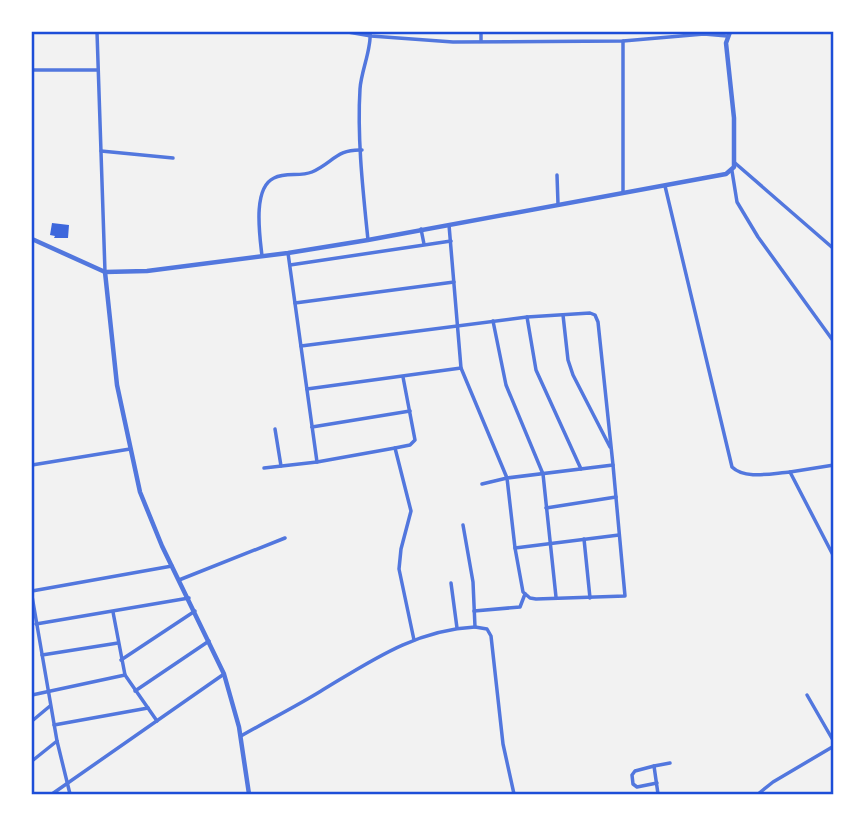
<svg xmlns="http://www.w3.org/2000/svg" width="865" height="826" viewBox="0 0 865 826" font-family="Inter,sans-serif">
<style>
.building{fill:#3d67dc}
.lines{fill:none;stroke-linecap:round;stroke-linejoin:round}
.minor{stroke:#5277de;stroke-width:3.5}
.tertiary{stroke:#5277de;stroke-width:4.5}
.neatline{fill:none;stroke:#1d4ed8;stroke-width:2.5}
</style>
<rect width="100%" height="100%" fill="#f2f2f2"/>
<!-- building -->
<polygon class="building" points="52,223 69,225 68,238 54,238 55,236 50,235"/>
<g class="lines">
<!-- minor -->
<g class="minor">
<polyline points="97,32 105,272"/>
<polyline points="348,32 371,36 453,42 623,41 704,34 727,36"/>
<polyline points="481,32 481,41"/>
<polyline points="32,70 98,70"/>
<polyline points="101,151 173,158"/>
<polyline points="735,163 834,249"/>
<polyline points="732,171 737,202 758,237 834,342"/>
<polyline points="557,175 558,204"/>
<path d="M 665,186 L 732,467 C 745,480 773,473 790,472 L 834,557"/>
<polyline points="623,193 623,41"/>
<polyline points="449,225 461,368 507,478 515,548 523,592 530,598 536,599 625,596 613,465 507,478 482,484"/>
<polyline points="421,229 424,244"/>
<path d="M 368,240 C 363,191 357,138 360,89 C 361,71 372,48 370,32"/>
<polyline points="288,253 317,462"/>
<path d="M 262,256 C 260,237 252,188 274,178 C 286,172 300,177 312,172 C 333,163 336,149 362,150"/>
<polyline points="290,265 451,241"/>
<polyline points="295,303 454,282"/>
<polyline points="563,315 568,360 573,375 610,447"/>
<polyline points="527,317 536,370 581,469"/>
<polyline points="493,321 506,385 543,474 556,597"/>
<polyline points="301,346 527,317 590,313 595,315 598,322 613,465"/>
<polyline points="403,377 415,440 410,445 395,448 411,511 401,549 399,569 414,640"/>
<polyline points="307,389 461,368"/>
<polyline points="312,427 410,411"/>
<polyline points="275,429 281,466"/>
<polyline points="32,465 130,449"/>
<polyline points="264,468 317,462 395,448"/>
<polyline points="790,472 834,465"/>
<polyline points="546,508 616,497"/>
<polyline points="463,525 473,582 475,627 487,629 491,636 503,744 514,794"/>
<polyline points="584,539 590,598"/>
<polyline points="515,548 619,535"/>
<polyline points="179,580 285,538"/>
<polyline points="451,583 457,628"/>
<polyline points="32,591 172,566"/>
<polyline points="32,596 57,741 70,794"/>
<polyline points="474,611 520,607 525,594"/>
<polyline points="113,612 125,675 157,721"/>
<polyline points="36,624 189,598"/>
<polyline points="42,655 118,643"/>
<polyline points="121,660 195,611"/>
<polyline points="135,691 209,641"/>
<polyline points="32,695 125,675"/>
<polyline points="807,695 834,742"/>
<polyline points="32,721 50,706"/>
<polyline points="54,725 148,708"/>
<path d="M 241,736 C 267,721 295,707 321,691 C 371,661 415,630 475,627"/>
<polyline points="32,761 57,741"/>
<polyline points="654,766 670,763"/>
<polyline points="657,783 637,787 633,784 632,775 635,771 654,766 658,794"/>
<polyline points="52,794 224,674"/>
<polyline points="758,794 773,782 834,746"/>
</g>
<!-- tertiary -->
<g class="tertiary">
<polyline points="32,239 105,272 147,271 288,253 368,240 726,174 734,167 734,118 726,43 730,32"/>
<polyline points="105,272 117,385 140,492 162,546 224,674 239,727 249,794"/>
</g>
</g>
<!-- border -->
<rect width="865" height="826" fill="none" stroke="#ffffff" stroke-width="66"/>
<rect x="33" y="33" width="799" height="760" class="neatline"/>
</svg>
